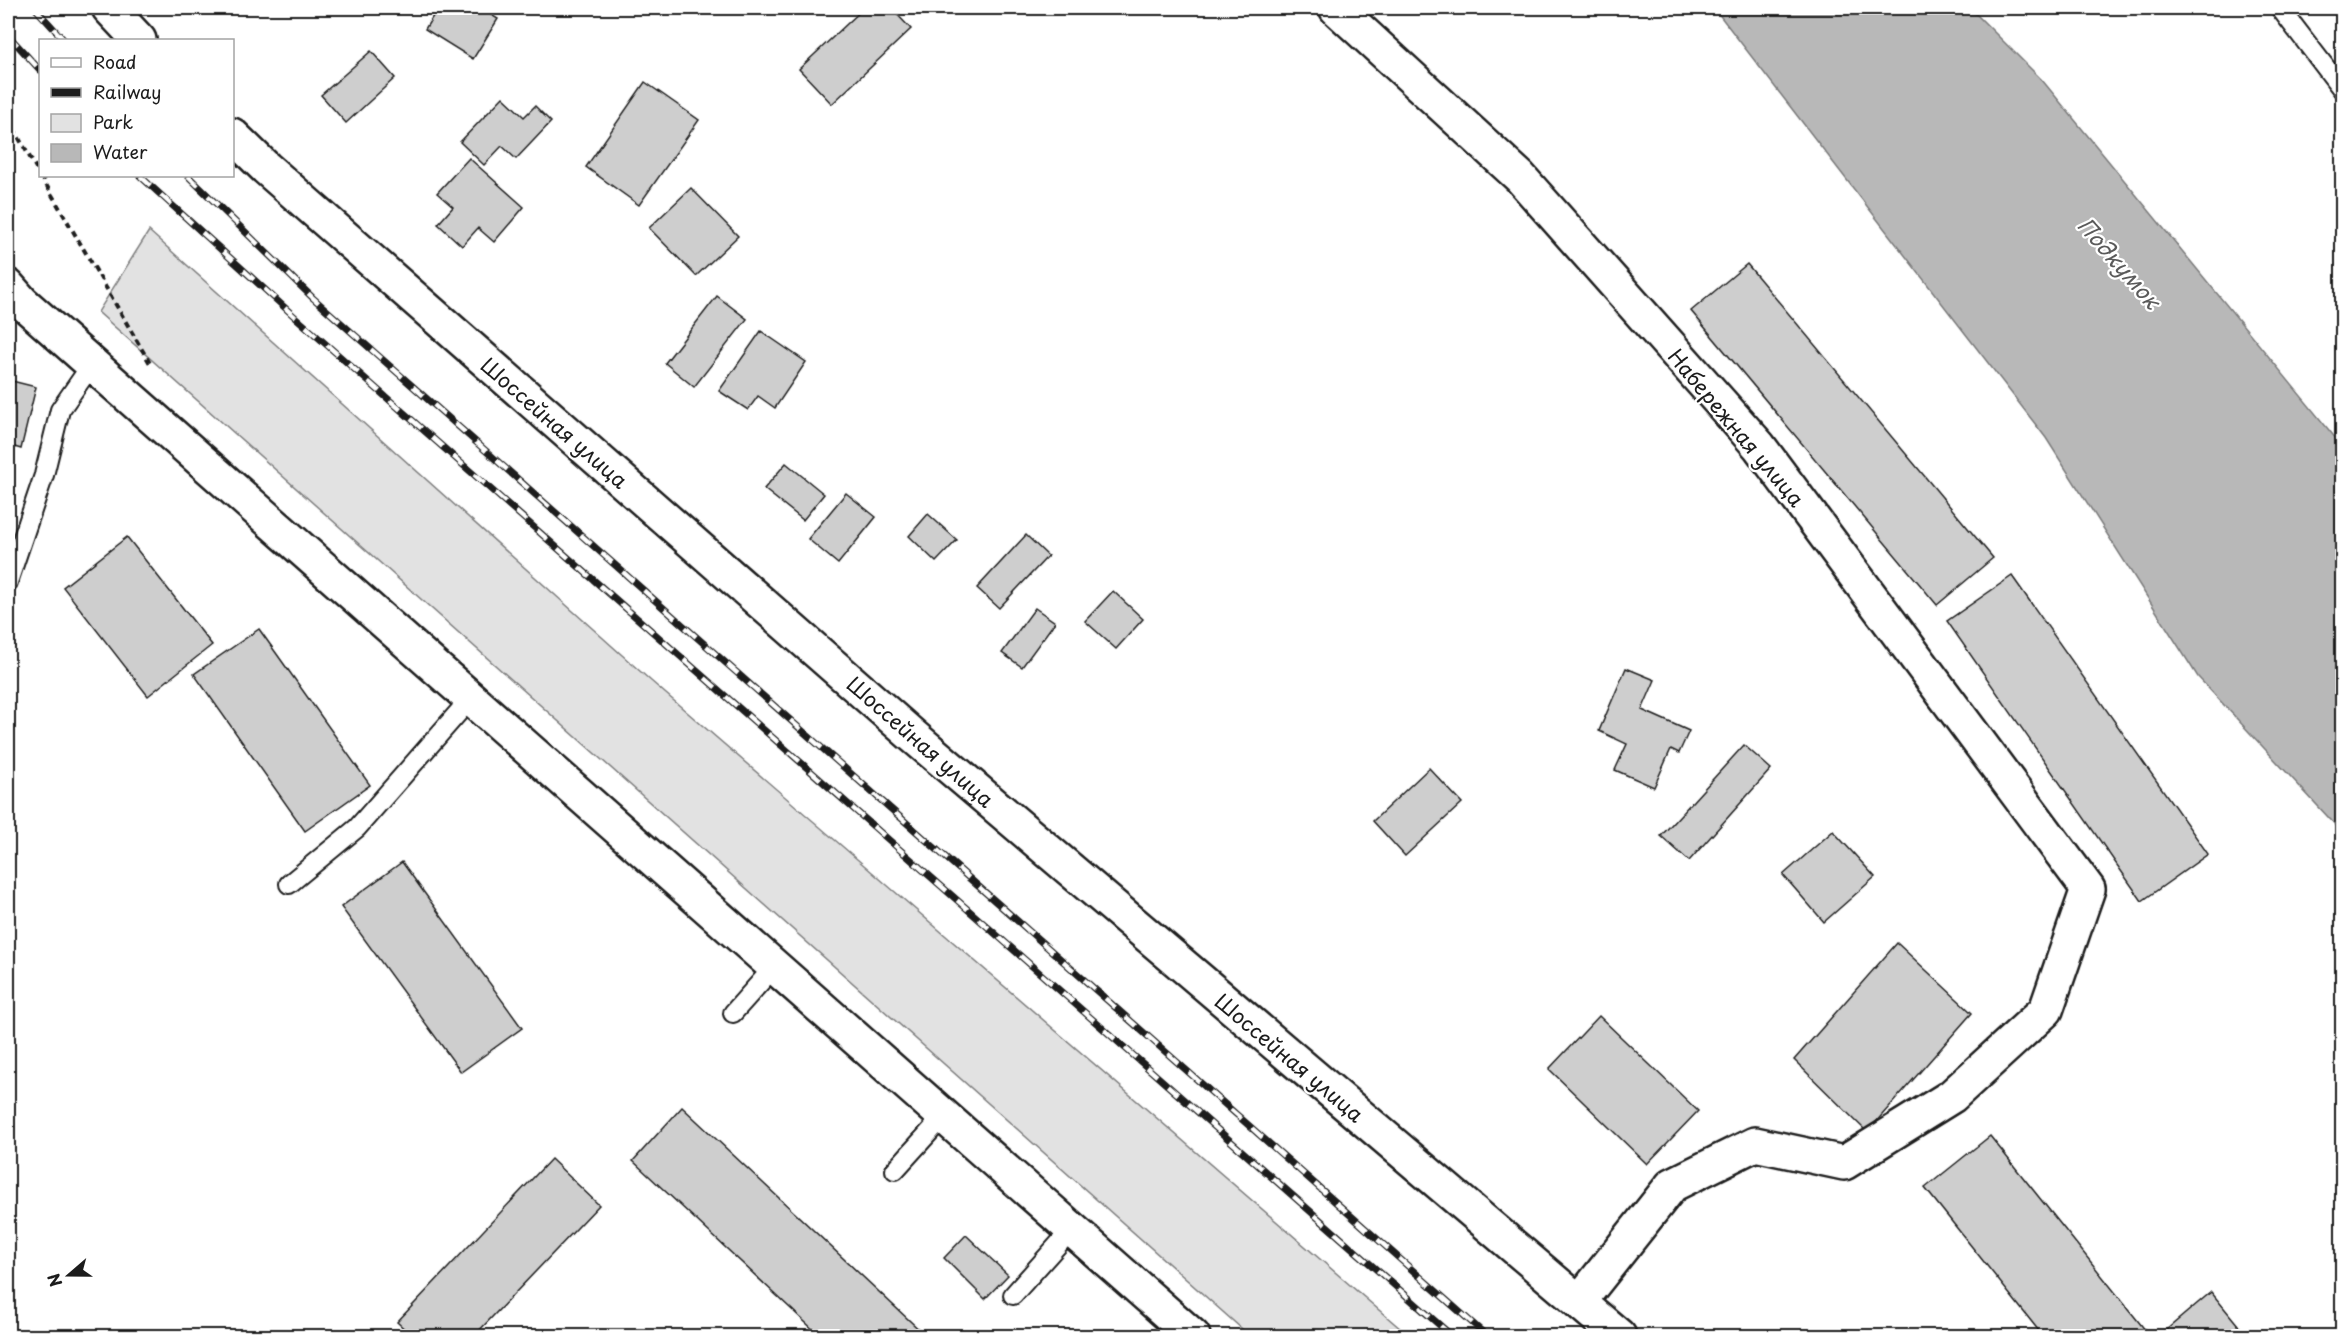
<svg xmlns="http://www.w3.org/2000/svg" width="2350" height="1344" viewBox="0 0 2350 1344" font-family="'Playpen Sans',sans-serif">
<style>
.green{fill:#e2e2e2;stroke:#7f7f7f;stroke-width:1.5}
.water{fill:#b8b8b8;stroke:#7a7a7a;stroke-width:1.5}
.building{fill:#cecece;stroke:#1c1c1c;stroke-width:1.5}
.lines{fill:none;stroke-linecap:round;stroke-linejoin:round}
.lane-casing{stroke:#1c1c1c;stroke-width:22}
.street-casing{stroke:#1c1c1c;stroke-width:38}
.secondary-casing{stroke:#1c1c1c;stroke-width:38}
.path{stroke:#1c1c1c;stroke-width:4;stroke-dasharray:6 4.5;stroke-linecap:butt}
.lane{stroke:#fff;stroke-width:18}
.street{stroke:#fff;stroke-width:33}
.secondary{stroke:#fff;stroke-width:33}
.rail-casing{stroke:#1c1c1c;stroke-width:7}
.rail{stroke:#fff;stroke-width:4.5;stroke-dasharray:14;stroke-linecap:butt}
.labels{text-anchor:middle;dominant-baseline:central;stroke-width:4.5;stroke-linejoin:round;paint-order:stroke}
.street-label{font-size:21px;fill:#1c1c1c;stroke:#fff}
.water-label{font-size:22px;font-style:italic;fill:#5a5a5a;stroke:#fff}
</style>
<rect width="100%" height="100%" fill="#fff"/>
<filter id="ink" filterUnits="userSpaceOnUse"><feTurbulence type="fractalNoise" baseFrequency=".0167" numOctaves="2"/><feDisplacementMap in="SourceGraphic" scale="12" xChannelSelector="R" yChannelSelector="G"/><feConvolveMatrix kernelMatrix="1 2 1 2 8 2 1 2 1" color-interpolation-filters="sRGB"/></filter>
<g filter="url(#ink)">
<!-- green -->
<polygon class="green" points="149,231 651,681 1409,1336 1250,1336 98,312"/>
<!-- water -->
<polygon class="water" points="1714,8 1970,8 2042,80 2342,446 2342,832 2198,677 2046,438"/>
<!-- building -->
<g class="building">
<polygon points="438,8 480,8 498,19 473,59 425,29"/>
<polygon points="864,8 891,8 911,29 832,104 799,69"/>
<polygon points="371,51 395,78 346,123 321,95"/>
<polygon points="645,82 699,120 639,205 586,167"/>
<polygon points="503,97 524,117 535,106 551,122 516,159 502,146 484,165 460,142"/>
<polygon points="469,158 524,207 494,242 478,228 462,246 438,224 453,207 437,193"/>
<polygon points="691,188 738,236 696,276 649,228"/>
<polygon points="1747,264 1993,558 1937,605 1691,311"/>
<polygon points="717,296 747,319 694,387 665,363"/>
<polygon points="761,331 806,362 775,408 758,396 748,410 719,391"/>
<polygon points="8,380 36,387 21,449 8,445"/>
<polygon points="786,463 824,494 803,520 764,489"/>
<polygon points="846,493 876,517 838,564 808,539"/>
<polygon points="928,514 957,540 936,562 909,536"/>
<polygon points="1026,535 1048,556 999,608 977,588"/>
<polygon points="127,537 212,645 148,696 63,587"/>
<polygon points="2012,576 2208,854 2142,901 1947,621"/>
<polygon points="1113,591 1143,619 1116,649 1085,621"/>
<polygon points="1035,608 1055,622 1022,667 1002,653"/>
<polygon points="259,629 370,785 305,831 194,674"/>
<polygon points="1626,668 1655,680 1642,710 1689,731 1679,753 1671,749 1654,787 1615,770 1627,744 1599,731"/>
<polygon points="1744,745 1771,769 1689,861 1661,836"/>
<polygon points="1429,768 1462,803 1405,856 1373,821"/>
<polygon points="1833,831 1875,877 1824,922 1783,875"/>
<polygon points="402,862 522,1028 461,1072 341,907"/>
<polygon points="1897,943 1972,1013 1867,1132 1794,1060"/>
<polygon points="1599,1016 1698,1111 1647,1164 1549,1069"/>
<polygon points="682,1107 926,1336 820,1336 633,1161"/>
<polygon points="1990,1136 2150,1336 2043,1336 1925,1188"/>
<polygon points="551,1159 599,1205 474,1336 412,1336 397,1322"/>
<polygon points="966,1235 1008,1275 985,1299 944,1258"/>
<polygon points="2211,1292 2247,1336 2159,1336"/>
</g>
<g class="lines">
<defs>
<g id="lane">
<polyline points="2280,8 2342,89"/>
<polyline points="8,582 44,475 60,410 92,364"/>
<polyline points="289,884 357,828 471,698"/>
<polyline points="733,1013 774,967"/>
<polyline points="895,1170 944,1116"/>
<polyline points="1013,1295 1072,1229"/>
</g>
<g id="street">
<polyline points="1336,8 1520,177 1759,446 2088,889 2046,1010 1952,1096 1844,1163 1755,1144 1672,1185 1579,1302"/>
<polyline points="8,286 22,302 92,364 1193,1336"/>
</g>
<g id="secondary">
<polyline points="109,8 139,40"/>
<polyline points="232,135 266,168 913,736 1619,1336"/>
</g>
</defs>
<!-- lane casing -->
<use href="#lane" class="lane-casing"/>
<!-- street casing -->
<use href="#street" class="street-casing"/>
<!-- secondary casing -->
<use href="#secondary" class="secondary-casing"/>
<!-- path -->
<g class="path">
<polyline points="8,119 40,175"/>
<polyline points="41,176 151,365"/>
</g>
<!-- lane -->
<use href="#lane" class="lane"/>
<!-- street -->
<use href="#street" class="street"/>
<!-- secondary -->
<use href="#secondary" class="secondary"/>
<defs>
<g id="rail">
<polyline points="35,8 64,40"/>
<polyline points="8,35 40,70"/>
<polyline points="140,176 294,316 1452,1336"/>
<polyline points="188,176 313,298 1487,1336"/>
</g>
</defs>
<!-- rail casing -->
<use href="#rail" class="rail-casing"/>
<!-- rail -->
<use href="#rail" class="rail"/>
</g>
</g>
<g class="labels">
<!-- street labels -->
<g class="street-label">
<text transform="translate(555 422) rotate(41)">Шоссейная улица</text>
<text transform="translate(1737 427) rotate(50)">Набережная улица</text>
<text transform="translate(921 741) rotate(41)">Шоссейная улица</text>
<text transform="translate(1290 1057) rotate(40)">Шоссейная улица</text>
</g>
<!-- water labels -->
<g class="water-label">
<text transform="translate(2120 262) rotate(49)">Подкумок</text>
</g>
</g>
<!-- margin -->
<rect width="2350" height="1344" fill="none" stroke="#fff" stroke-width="30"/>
<rect x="15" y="15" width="2320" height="1314" fill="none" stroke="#1c1c1c" stroke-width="2" filter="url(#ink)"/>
<!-- legend -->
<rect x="39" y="39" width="195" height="138" fill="#ffffff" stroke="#a4a4a4" stroke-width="1.5"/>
<rect x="51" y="58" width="30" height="9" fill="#ffffff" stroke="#a4a4a4" stroke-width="1.5"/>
<text x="93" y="69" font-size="18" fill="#1c1c1c">Road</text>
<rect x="51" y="88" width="30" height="9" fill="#1c1c1c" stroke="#a4a4a4" stroke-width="1.5"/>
<text x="93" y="99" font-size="18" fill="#1c1c1c">Railway</text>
<rect x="51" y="114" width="30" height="18" fill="#e2e2e2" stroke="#a4a4a4" stroke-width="1.5"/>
<text x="93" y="129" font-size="18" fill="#1c1c1c">Park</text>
<rect x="51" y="144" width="30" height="18" fill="#b8b8b8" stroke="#a4a4a4" stroke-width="1.5"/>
<text x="93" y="159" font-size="18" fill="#1c1c1c">Water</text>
<!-- north arrow -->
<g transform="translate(69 1275) rotate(250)" stroke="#ffffff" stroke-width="4.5" paint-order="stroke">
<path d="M0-4.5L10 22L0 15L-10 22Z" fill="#1c1c1c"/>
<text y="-9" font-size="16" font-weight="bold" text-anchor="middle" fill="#1c1c1c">N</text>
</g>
</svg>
